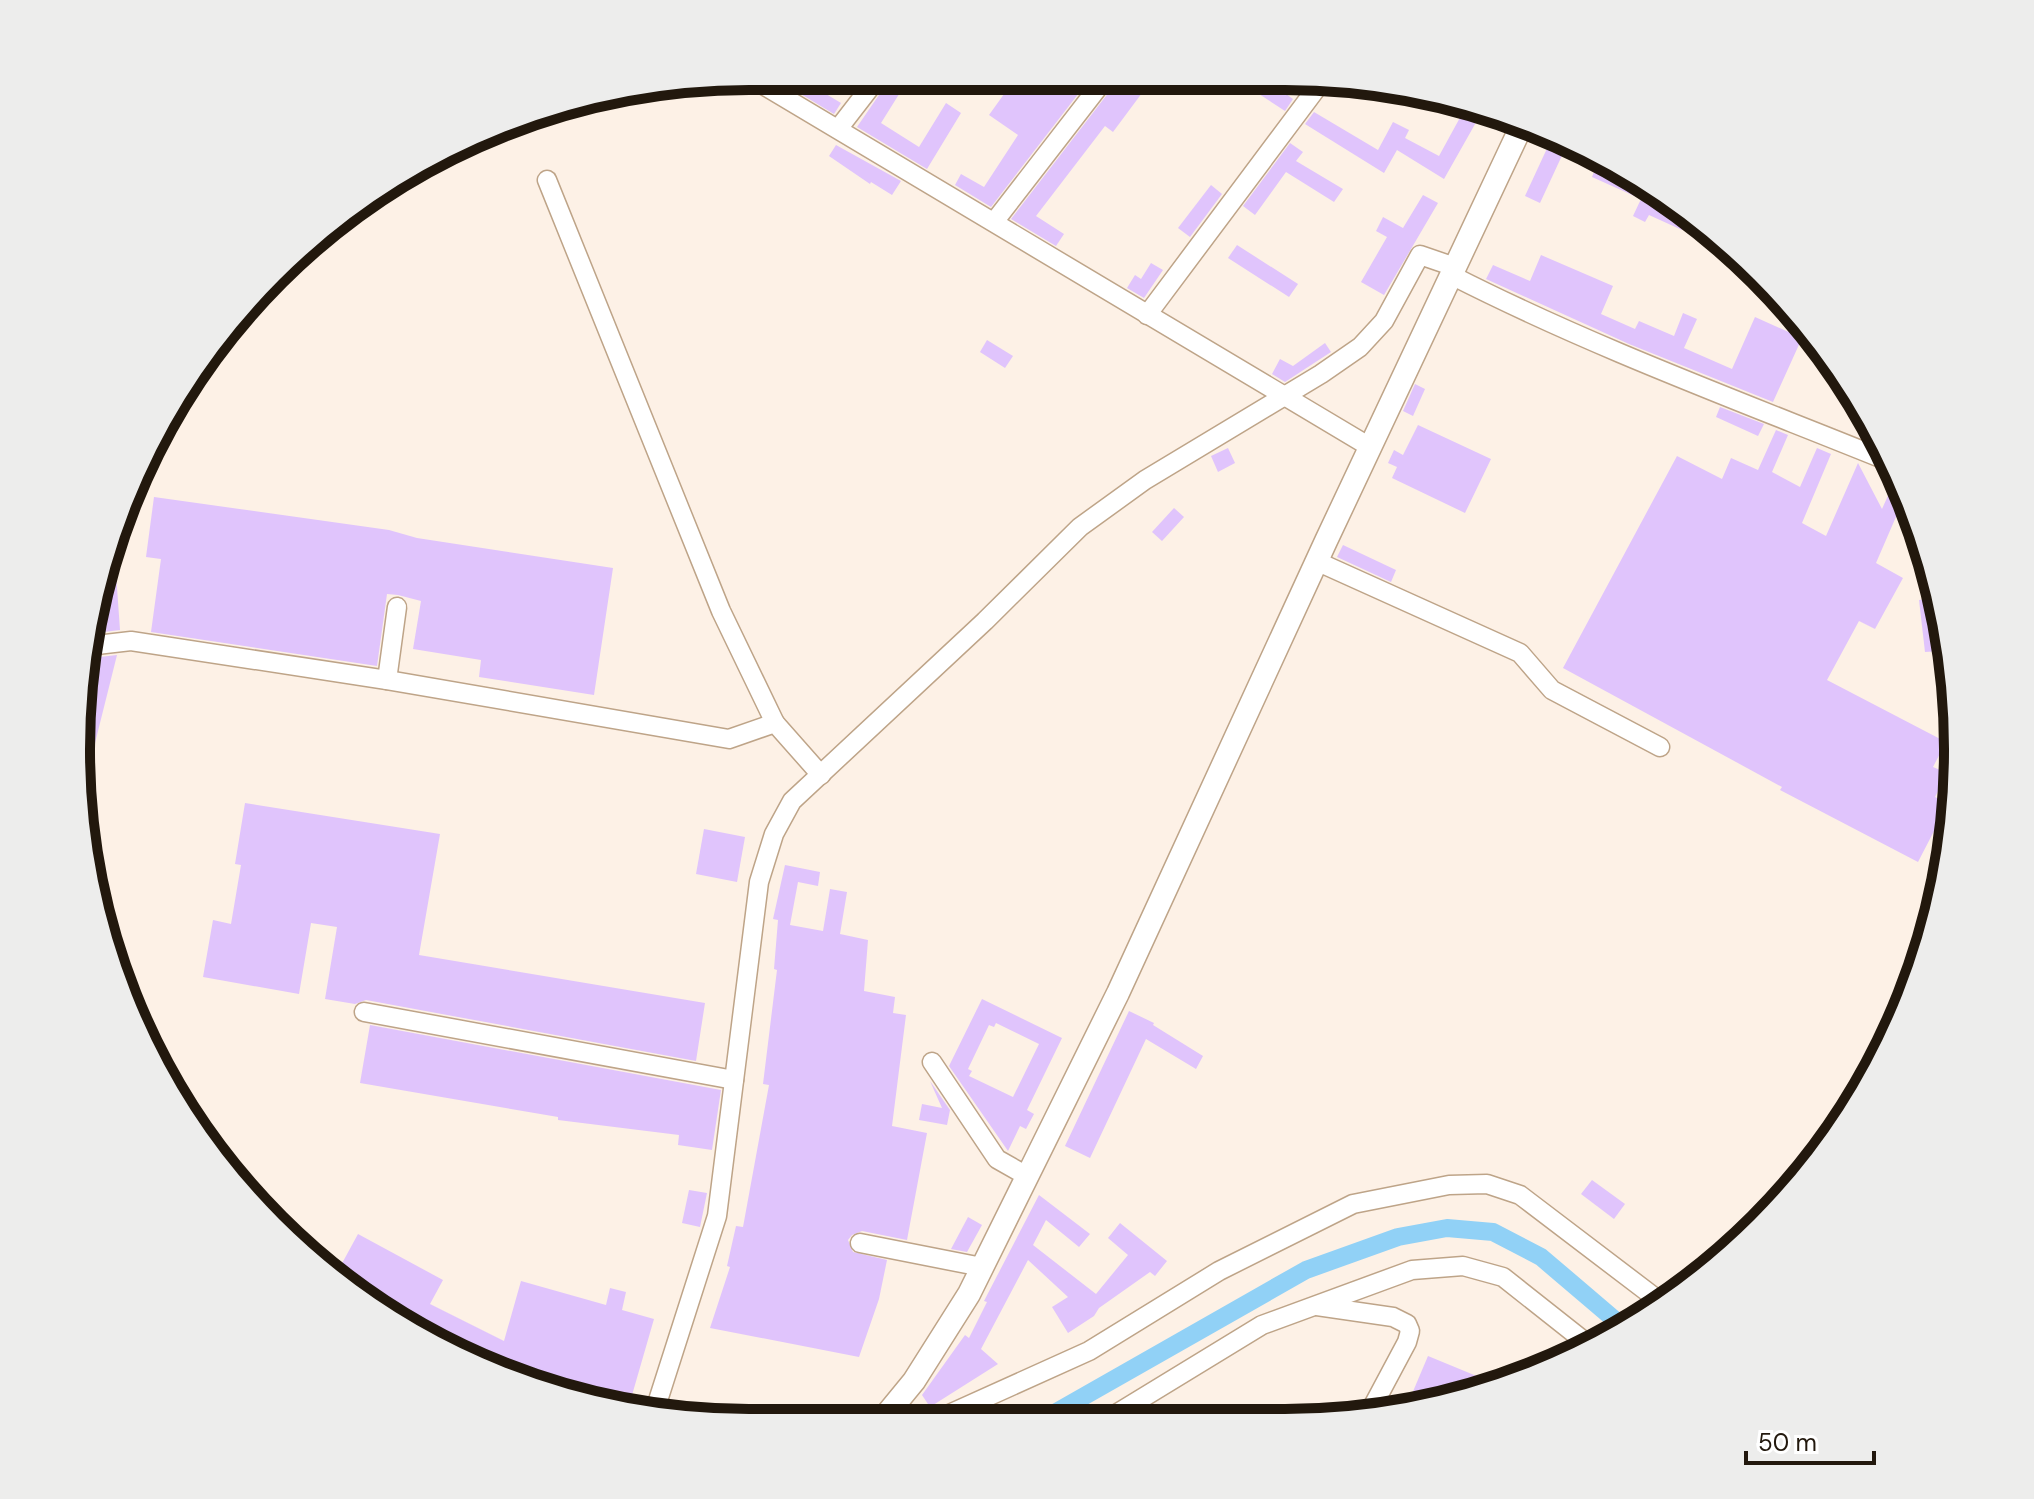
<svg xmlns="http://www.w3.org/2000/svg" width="2034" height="1499" viewBox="0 0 2034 1499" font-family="'DM Sans',sans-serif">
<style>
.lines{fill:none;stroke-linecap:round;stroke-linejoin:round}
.canal{stroke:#91d1f6;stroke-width:18}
.building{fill:#e0c4fc;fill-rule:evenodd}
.minor-casing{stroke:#bea488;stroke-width:21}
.major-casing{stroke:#bea488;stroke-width:25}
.minor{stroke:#fff;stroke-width:18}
.major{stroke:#fff;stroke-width:22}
.rim{fill:none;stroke:#22180d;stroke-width:10}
</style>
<rect width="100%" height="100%" fill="#fdf1e6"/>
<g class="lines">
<!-- canal -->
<polyline class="canal" points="1044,1419 1306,1270 1398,1237 1447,1228 1493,1232 1541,1257 1622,1326"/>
</g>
<!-- building -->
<g class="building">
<polygon points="771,76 796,76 841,103 834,114"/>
<polygon points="892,76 925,76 933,80 924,94 906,83 881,123 919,147 946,103 961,113 927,169 857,127"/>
<polygon points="1017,76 1024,76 1047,91 1057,77 1065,82 1070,76 1092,76 991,207 955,185 961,174 984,187 1018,135 989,115"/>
<polygon points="1119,76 1142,93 1113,132 1105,126 1036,216 1064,234 1056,246 1011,219 1116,83"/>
<polygon points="1254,76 1261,76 1293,99 1285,111 1247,86"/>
<polygon points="1468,103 1483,110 1444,179 1397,150 1384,173 1305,124 1314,112 1378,150 1393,122 1409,130 1405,138 1439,156"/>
<polygon points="1550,142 1565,149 1540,203 1525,196"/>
<polygon points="1290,143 1303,152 1296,161 1343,189 1334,202 1286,172 1255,215 1243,206"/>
<polygon points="836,145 901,181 892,195 871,182 870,184 829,156"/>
<polygon points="1598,162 1658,189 1688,217 1682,230 1649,215 1645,222 1633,216 1641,199 1592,177"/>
<polygon points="1211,185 1222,194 1190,237 1178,228"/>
<polygon points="1423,195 1438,203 1384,295 1361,282 1387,237 1376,231 1383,217 1403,228"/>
<polygon points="1237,245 1298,284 1289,297 1228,258"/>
<polygon points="1541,255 1613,286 1601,314 1635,329 1639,321 1674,336 1683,313 1697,319 1684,348 1732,369 1755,317 1802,338 1773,402 1629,344 1486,279 1493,265 1530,281"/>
<polygon points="1151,263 1163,270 1144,298 1127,288 1135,275 1141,279"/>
<polygon points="987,340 1013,356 1005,368 980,352"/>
<polygon points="1325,343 1331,352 1285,382 1272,374 1280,359 1293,366"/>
<polygon points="1415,384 1425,389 1413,416 1403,411"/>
<polygon points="1720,407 1764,424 1758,436 1716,417"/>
<polygon points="1418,425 1491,459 1465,513 1392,478 1397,467 1388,463 1394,450 1403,455"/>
<polygon points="1776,430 1788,435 1772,472 1800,487 1817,448 1831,454 1802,523 1826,536 1858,463 1882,509 1895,480 1905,496 1876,563 1903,578 1875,629 1859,621 1827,680 1946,742 1933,767 1947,773 1935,797 1948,804 1918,862 1780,790 1782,787 1563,668 1677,456 1722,479 1731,458 1758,470"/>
<polygon points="1228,448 1235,463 1218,472 1211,456"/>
<polygon points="154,497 389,530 417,538 613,568 594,695 479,677 481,660 413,649 421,601 398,595 387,594 377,666 151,632 161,559 146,557"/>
<polygon points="1174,508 1184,517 1162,541 1152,532"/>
<polygon points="114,545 120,630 104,632 105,621 89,619"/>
<polygon points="1343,545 1396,570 1391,582 1337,557"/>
<polygon points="1935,598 1940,651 1925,652 1919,600"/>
<polygon points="117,655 90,763 84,762 87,674 91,658"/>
<polygon points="245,803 440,834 419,955 705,1003 696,1061 366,1000 355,1004 325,999 337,927 311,923 299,994 203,977 213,920 231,924 241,865 235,864"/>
<polygon points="704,829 745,837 737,882 696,874"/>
<polygon points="785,865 820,872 818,886 798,882 790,925 823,931 830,889 847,892 840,934 868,940 864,991 895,997 893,1013 906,1015 892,1126 927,1133 907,1240 862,1231 852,1235 848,1240 853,1252 887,1260 879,1299 859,1357 710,1328 730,1267 727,1266 736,1226 743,1227 769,1085 763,1084 777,970 774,969 778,920 773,919"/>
<path d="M 982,999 L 1062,1038 L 1027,1110 L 1034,1114 L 1026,1129 L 1020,1126 L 1008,1151 L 949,1066 ZM 996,1023 L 1039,1044 L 1013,1097 L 969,1076 L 972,1071 L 968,1069 L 989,1025 L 994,1027 Z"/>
<polygon points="1129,1011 1154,1023 1153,1025 1203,1056 1196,1069 1146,1039 1090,1158 1065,1146"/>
<polygon points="370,1025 721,1090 712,1150 678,1145 679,1135 558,1120 558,1117 360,1083"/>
<polygon points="930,1081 950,1110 947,1125 919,1120 922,1104 942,1108"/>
<polygon points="1592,1180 1625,1204 1614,1219 1581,1194"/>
<polygon points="689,1190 707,1193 700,1227 682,1223"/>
<polygon points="1039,1195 1090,1234 1079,1247 1046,1220 1033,1245 1096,1294 1128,1255 1108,1238 1120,1223 1167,1261 1155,1276 1150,1272 1099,1308 1094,1316 1068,1333 1052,1307 1068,1297 1028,1260 981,1349 998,1364 930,1407 922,1395 965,1335 969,1338 987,1302 984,1301"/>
<polygon points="968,1217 982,1225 967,1252 951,1249"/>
<polygon points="358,1234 443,1280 430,1304 504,1341 521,1281 606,1305 610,1288 626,1292 622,1310 654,1319 628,1409 575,1400 451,1353 339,1284 334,1278"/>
<polygon points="1428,1356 1496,1384 1406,1408"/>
</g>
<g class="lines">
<defs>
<g id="minor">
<polyline points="748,76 1370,447"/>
<polyline points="838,129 879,76"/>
<polyline points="547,180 721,611 775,723"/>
<polyline points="994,222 1107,76"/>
<path d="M 1451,275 C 1594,348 1745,403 1893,463"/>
<polyline points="1147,315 1322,81"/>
<polyline points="1316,561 1520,653 1552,690 1660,747"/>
<polyline points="88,646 131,641 387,680 729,739 775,723 821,775"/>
<polyline points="387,680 397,607"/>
<polyline points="364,1012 734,1080"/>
<polyline points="932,1062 997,1159 1027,1176"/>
<polyline points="860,1243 982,1267"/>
<polyline points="1317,1306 1393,1317 1407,1324 1410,1331 1407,1342 1367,1417"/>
<polyline points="654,1413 717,1216 759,882 774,834 792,801 985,621 1080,527 1145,480 1321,374 1360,347 1384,321 1420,255 1455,267"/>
<polyline points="1108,1419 1262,1325 1412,1270 1463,1266 1503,1277 1589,1345"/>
<polyline points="936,1420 1089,1351 1219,1271 1353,1204 1449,1185 1487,1184 1520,1195 1662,1303"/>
</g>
<polyline id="major" points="882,1420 914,1381 969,1294 1118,993 1326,541 1521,127"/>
</defs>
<!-- minor casing -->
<use href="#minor" class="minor-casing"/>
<!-- major casing -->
<use href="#major" class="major-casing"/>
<!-- minor -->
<use href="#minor" class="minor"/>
<!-- major -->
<use href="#major" class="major"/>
</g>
<!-- crop -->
<path d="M0 0H2034V1499H0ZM749 90H1285A659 659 0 0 1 1944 749V750A659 659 0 0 1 1285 1409H749A659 659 0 0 1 90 750V749A659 659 0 0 1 749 90Z" fill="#ededec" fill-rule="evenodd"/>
<path class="rim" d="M749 90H1285A659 659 0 0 1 1944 749V750A659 659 0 0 1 1285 1409H749A659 659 0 0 1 90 750V749A659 659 0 0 1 749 90Z"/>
<!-- scale -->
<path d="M1746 1451v12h128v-12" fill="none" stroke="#22180d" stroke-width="4"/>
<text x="1758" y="1451" font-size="24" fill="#22180d" stroke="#ffffff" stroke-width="6" paint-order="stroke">50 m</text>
</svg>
